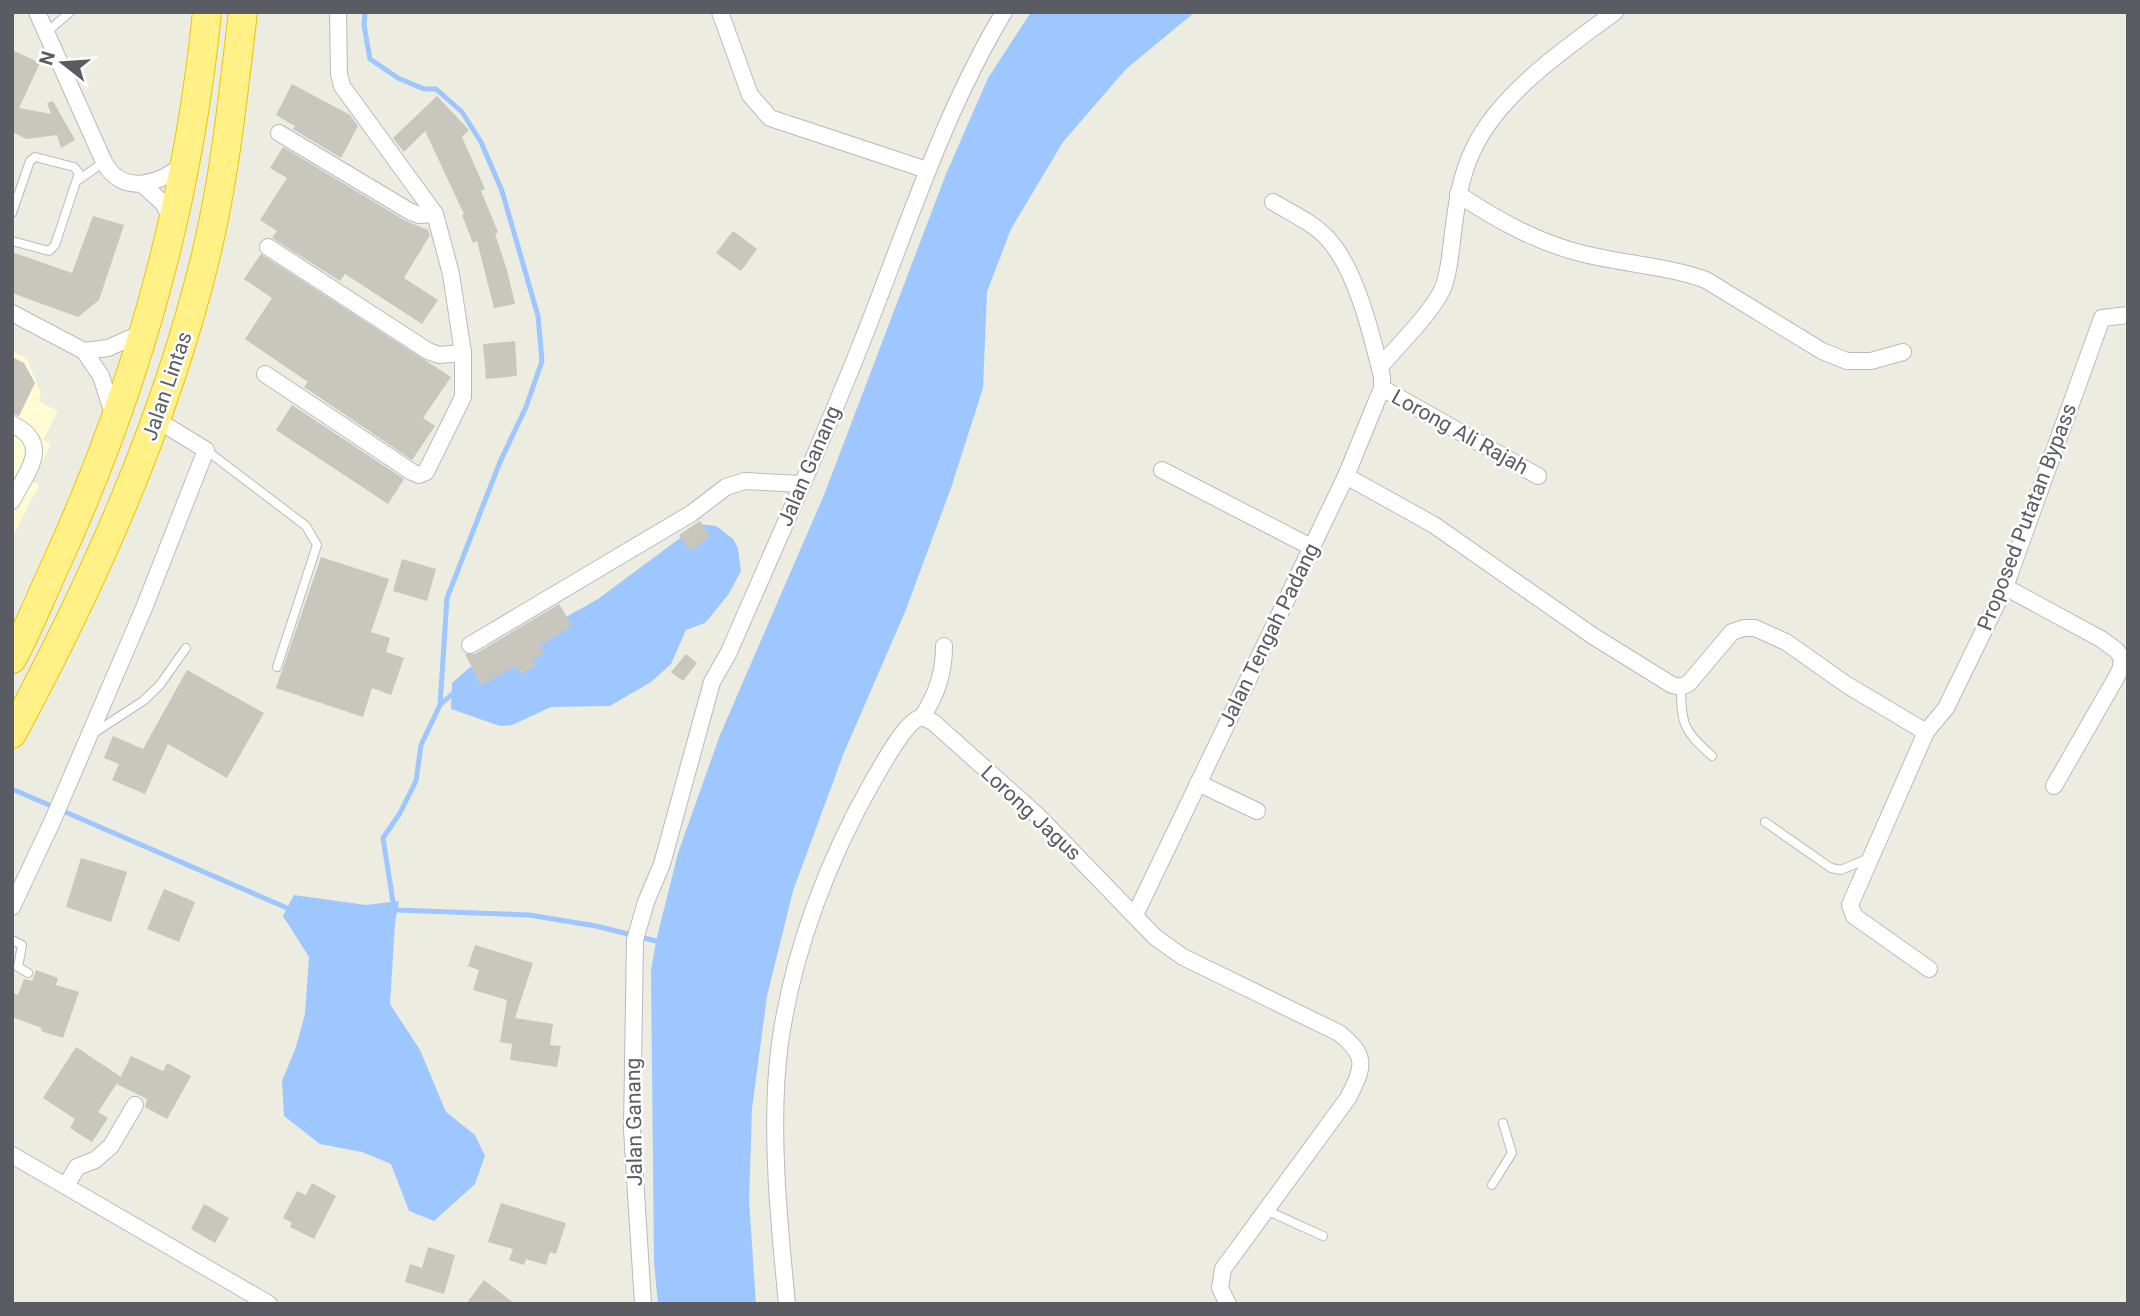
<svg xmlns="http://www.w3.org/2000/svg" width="2140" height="1316" viewBox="0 0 2140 1316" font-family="Roboto,sans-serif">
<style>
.commercial{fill:#fffbd3}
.water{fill:#9ec7ff}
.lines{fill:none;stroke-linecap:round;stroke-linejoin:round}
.stream{stroke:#9ec7ff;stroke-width:5}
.building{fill:#c8c6bd}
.lane-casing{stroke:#b8bac0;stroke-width:10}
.street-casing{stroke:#b8bac0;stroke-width:18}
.highway-casing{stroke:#edc300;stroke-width:30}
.lane{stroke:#fff;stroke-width:8}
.street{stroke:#fff;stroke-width:16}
.highway{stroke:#fff185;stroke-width:28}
.labels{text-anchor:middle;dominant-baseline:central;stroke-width:5;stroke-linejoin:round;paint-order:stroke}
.street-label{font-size:21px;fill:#595c62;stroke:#fff}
</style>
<rect width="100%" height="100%" fill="#edece0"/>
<!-- commercial -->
<polygon class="commercial" points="12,351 27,359 41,394 38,401 58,411 43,440 51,444 32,481 39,485 12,538"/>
<!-- water -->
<g class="water">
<polygon points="1031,12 1195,12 1126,69 1063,142 1011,229 987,292 983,388 951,488 905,612 843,755 793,891 767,996 752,1109 749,1200 756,1304 658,1304 654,1263 651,971 656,941 678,853 720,735 824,495 946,174 988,78"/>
<polygon points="699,524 716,526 733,539 738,548 741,571 728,595 705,623 686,630 671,664 651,682 610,706 551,707 512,725 500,726 451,709 452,683 469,668 509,649 598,599"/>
<polygon points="294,895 366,905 399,901 395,923 390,1004 420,1050 446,1112 475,1135 485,1156 475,1184 434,1221 409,1211 391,1164 362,1152 320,1144 284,1116 282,1081 296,1047 305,1014 309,957 283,916"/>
</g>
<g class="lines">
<!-- stream -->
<g class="stream">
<polyline points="365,12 364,25 370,59 398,78 424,89 436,89 462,112 481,142 502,191 538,316 542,361 526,407 500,462 447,598 440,705"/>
<polyline points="12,789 287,908"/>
<polyline points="393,902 383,838 400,813 416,781 421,745 440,705 451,695"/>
<polyline points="397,910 529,915 596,926 656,941"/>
</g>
</g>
<!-- building -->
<g class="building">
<polygon points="12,50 40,63 19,108 51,114 47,103 53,101 75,140 61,148 57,135 27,139 12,132"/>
<polygon points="292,84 350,115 358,126 341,158 293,129 295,126 276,115"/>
<polygon points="437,96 469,130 462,137 485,189 481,191 498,232 495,234 507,270 515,304 494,308 477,241 473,243 462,215 464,214 425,131 404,152 393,138"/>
<polygon points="283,147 406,221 428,230 430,235 404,278 438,300 422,324 345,274 340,281 272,238 277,231 260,220 287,178 270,168"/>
<polygon points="93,216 124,225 99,300 78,317 12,293 12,252 72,273"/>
<polygon points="733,231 757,249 741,271 716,253"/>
<polygon points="261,254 451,377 423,418 435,426 412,460 304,387 308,382 245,339 272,298 244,279"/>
<polygon points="515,341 517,376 486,379 483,344"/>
<polygon points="12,357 24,363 35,383 19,416 12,414"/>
<polygon points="292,405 404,479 388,504 276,430"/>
<polygon points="700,521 710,537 690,551 679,535"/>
<polygon points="321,557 389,579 371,632 390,638 386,652 404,658 391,695 372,688 363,717 276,688"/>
<polygon points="402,559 436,569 427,601 393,591"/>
<polygon points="559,604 572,626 540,646 544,654 533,659 536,666 520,674 516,666 481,685 465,654 475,654"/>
<polygon points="686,654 697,663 683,681 671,672"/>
<polygon points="187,670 264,713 227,778 168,744 145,794 112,780 119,764 104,758 113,736 143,749"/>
<polygon points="81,858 127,872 111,922 66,907"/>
<polygon points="164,889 195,902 179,942 147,929"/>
<polygon points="475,945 533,963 515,1018 553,1024 550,1045 561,1046 557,1067 510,1060 512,1044 500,1042 507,1000 473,990 479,970 468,966"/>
<polygon points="36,970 58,978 56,985 79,992 63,1038 41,1031 42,1028 12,1017 12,992 18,995 24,979 32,981"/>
<polygon points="76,1047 121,1077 98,1112 108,1118 92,1142 70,1128 75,1119 43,1098"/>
<polygon points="131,1056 163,1071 167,1063 191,1076 167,1119 145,1107 147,1099 117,1084"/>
<polygon points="312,1183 336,1196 314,1239 290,1227 292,1223 283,1218 297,1191 306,1195"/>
<polygon points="501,1203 566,1223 556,1254 550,1252 546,1265 526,1259 524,1265 509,1260 513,1249 488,1242"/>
<polygon points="204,1204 229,1218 215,1243 191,1229"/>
<polygon points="428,1247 455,1255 444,1294 405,1282 410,1264 422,1268"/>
<polygon points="484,1280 515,1304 466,1304"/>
</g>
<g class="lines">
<defs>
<g id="lane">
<polyline points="47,32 70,12"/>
<polyline points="77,181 104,162"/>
<polyline points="12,213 30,161 35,157 74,167 79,173 55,245 49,251 12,241"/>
<polyline points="206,450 306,526 317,545 277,667"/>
<path d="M 1681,687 C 1681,725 1684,731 1712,756"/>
<polyline points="94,733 143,701 159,686 186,648"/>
<polyline points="1765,822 1831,868 1841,870 1869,858"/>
<polyline points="12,940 22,945 18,967 28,973"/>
<polyline points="1492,1185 1512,1153 1503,1123"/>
<polyline points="1266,1210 1323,1236"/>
</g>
<g id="street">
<path d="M 37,12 L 104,162 C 122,197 162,184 185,162"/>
<polyline points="720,12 750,95 770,118 927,170"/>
<polyline points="279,133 411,212 419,215 435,214"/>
<polyline points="142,184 164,204 172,223"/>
<path d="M 1458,194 C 1497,220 1538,243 1584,254 C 1625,264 1667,266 1706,280 L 1822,351 L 1847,361 L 1871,361 L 1903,352"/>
<polyline points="268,247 428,351 439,355 463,353"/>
<polyline points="12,313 84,351 101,376 113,414"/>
<polyline points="84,351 108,348 144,332"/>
<path d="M 1380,367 C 1398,345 1432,313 1443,288 C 1449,273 1450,257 1452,241 C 1456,209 1459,178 1474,148 C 1500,93 1567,47 1615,12"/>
<polyline points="265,374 412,472 419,475 426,472 463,397 463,353 451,274 435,214 342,86 339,74 338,12"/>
<polyline points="1382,388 1538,476"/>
<path d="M 12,424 C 53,444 27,471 12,501"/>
<polyline points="1162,470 1311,547"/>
<polyline points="1346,476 1434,525 1593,636 1672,685 1681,687 1689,683 1732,632 1744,628 1755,628 1786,642 1847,685 1926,732"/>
<polyline points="2005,587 2101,639 2116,650 2122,658 2121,668 2116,678 2054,786"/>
<polyline points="470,645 692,513 726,487 745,481 802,484"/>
<path d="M 922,717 L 933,722 L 1037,815 L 1155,937 L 1183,957 L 1339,1033 C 1368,1056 1364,1067 1348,1098 L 1223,1269 L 1220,1288 L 1228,1304"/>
<path d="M 922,717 C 937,694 944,673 944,646"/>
<polyline points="1198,783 1257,811"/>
<polyline points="12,907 52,822 144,608 206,450 157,420"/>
<path d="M 1135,915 L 1346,476 L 1382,388 L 1382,377 C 1372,336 1356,268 1327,238 C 1312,222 1291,213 1273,202"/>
<polyline points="1929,969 1854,916 1850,905 1926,732 1946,708 2005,587 2102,318 2128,315"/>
<polyline points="12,1155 269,1304"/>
<polyline points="66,1186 77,1167 95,1160 111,1146 135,1105"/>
<path d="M 643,1304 L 632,1129 L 635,940 L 646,902 L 662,864 L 712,682 L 729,652 C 773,550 820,448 861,344 C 906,232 941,117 1004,12"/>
<path d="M 787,1304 C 779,1224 769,1123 780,1043 C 793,951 828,859 874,779 C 883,764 906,720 922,717"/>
</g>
<g id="highway">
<path d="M 12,659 C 29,628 42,594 57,562 C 137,387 188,204 207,12"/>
<path d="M 12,734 C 93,583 164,426 205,259 C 225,178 233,95 243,12"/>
</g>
</defs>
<!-- lane casing -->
<use href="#lane" class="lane-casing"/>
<!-- street casing -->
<use href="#street" class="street-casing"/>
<!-- highway casing -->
<use href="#highway" class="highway-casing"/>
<!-- lane -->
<use href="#lane" class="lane"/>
<!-- street -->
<use href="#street" class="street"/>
<!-- highway -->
<use href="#highway" class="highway"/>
</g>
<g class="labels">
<!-- street labels -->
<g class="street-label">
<text transform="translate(167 386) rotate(-71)">Jalan Lintas</text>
<text transform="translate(1460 432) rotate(29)">Lorong Ali Rajah</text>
<text transform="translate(809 466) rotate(-67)">Jalan Ganang</text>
<text transform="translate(2027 517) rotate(-69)">Proposed Putatan Bypass</text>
<text transform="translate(1269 635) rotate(-64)">Jalan Tengah Padang</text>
<text transform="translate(1031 813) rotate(43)">Lorong Jagus</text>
<text transform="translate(634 1122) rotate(-91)">Jalan Ganang</text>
</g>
</g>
<!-- border -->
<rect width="2140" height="1316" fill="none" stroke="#595c62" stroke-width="28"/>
<!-- north arrow -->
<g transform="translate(63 63) rotate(287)" stroke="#ffffff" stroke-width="5" paint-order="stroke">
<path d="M0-5L12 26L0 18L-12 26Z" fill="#595c62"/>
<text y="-10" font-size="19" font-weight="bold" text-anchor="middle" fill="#595c62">N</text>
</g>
</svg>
